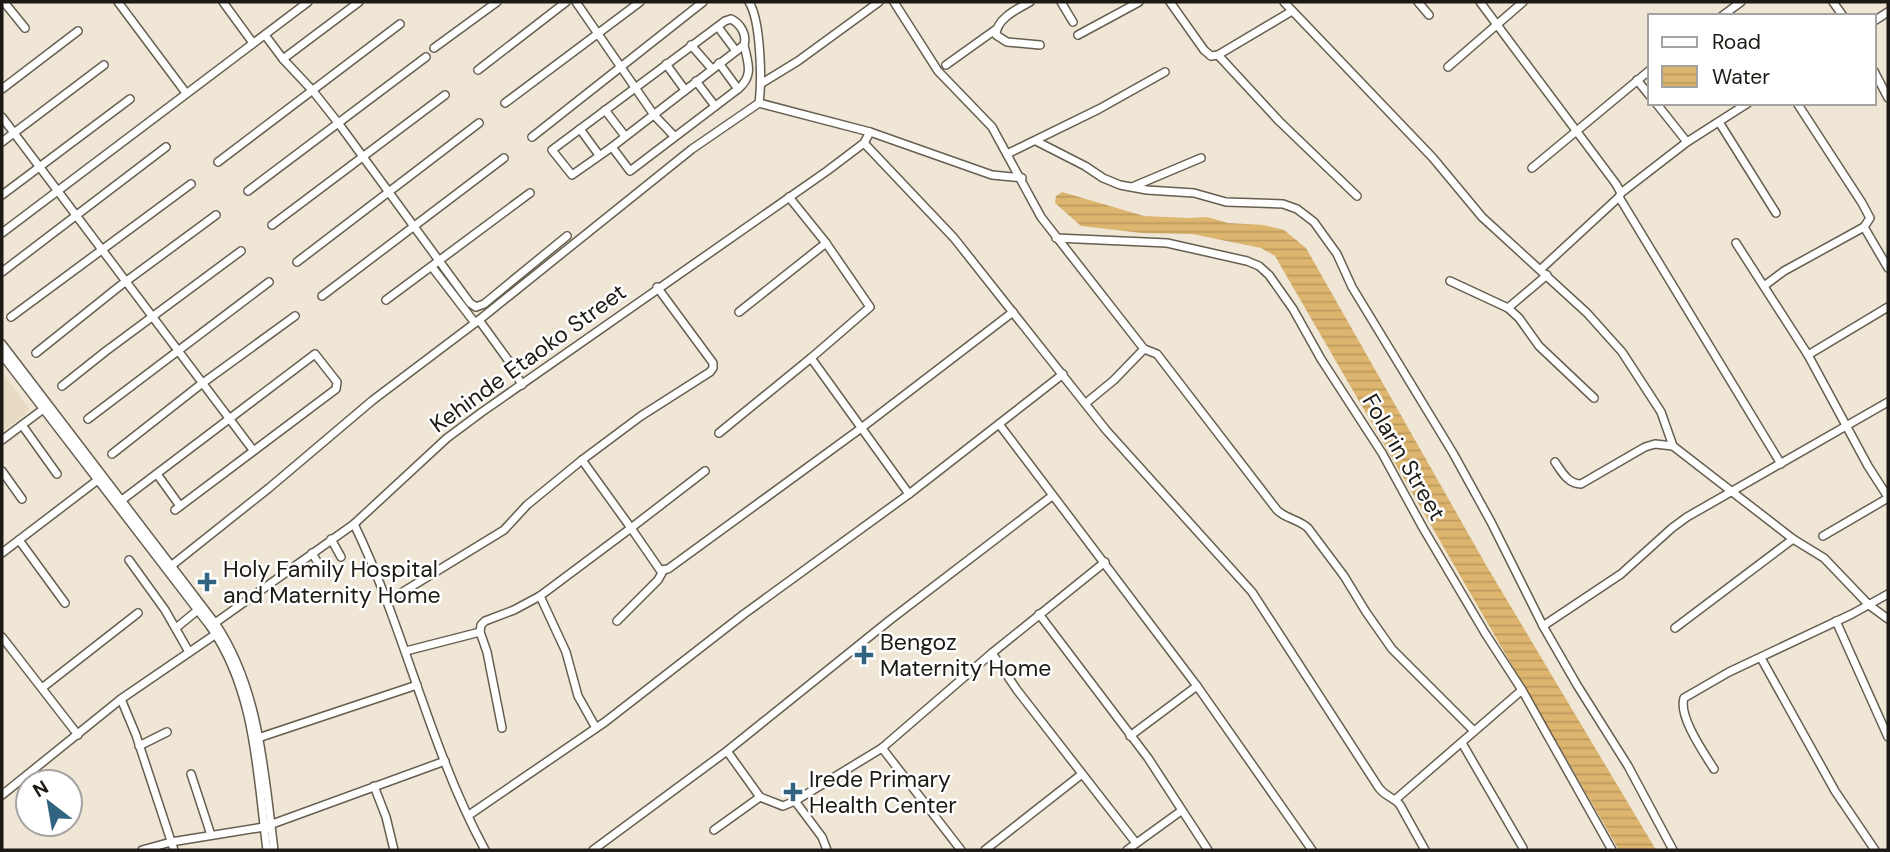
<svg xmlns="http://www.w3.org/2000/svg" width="1890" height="852" viewBox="0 0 1890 852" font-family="'DM Sans',sans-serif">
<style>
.built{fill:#e8dbc4}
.water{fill:url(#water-rules)}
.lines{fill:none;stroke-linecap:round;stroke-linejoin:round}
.minor-casing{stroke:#665e50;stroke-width:10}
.minor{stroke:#fff;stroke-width:7}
.poi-dot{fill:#326481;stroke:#fff;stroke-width:2.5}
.labels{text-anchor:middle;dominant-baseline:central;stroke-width:5;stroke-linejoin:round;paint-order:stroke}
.street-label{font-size:23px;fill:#1d1914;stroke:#fff}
.poi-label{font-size:23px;fill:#1d1914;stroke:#fff;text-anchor:start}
</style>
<defs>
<pattern id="water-rules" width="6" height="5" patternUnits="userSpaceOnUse" patternTransform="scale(1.75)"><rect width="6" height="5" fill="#ddb56e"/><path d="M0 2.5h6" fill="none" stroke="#bd9b5e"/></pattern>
</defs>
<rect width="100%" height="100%" fill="#efe6d6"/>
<!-- built -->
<polygon class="built" points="3,373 30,410 2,432 2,374"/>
<!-- water -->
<polygon class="water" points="1062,192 1144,216 1189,218 1207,217 1228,223 1264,225 1284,230 1306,248 1486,565 1656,850 1619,850 1275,256 1261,248 1192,234 1142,233 1081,226 1055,203 1056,196"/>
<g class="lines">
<defs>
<g id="minor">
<polyline points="4,2 25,28"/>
<polyline points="118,2 186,93"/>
<polyline points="223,2 253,43"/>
<polyline points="576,2 654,115 674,136"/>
<path d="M 749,2 C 761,21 762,81 759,103"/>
<path d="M 894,2 L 938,71 L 992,127 L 1041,217 L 1144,349 L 1157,354 L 1277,510 C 1286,519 1298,519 1308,528 L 1344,576 L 1366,612 L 1392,649 L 1474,731"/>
<path d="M 1030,2 C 1017,9 996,19 996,35 L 1007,42 L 1040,45"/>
<polyline points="1061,2 1073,22"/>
<polyline points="1170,2 1204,50 1211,56 1218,55 1292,11"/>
<polyline points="1284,2 1433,158 1482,217 1587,313 1622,352 1661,412 1673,446"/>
<polyline points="1418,2 1429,15"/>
<polyline points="1480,2 1616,184 1621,193 1619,197 1781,464"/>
<polyline points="1833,2 1843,16"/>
<polyline points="1722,16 1741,2"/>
<path d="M 731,19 C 741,24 747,35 744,45 L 612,147 L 572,175 L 552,150 L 725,21 Z"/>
<polyline points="1874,21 1888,12"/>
<polyline points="718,27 736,51"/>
<polyline points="265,35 283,59 313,91 339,124 470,303 476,307 484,304 567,236"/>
<polyline points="1078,35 1139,2"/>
<polyline points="691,45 712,69"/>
<polyline points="434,48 497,2"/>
<polyline points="1218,55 1279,121 1357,196"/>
<polyline points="283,59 359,2"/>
<polyline points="719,63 738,89"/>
<polyline points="666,64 685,90"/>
<polyline points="946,65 995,30"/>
<polyline points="1448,67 1523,2"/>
<polyline points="478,70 566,2"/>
<polyline points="1874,71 1888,98"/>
<polyline points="1637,80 1650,96"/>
<polyline points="696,81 715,106"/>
<polyline points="762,83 798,61 879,2"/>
<polyline points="2,89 78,31"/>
<polyline points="505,103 640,2"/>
<polyline points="1656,103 1687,142"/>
<polyline points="1797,103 1862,203 1870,218 1864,227 1888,268"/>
<polyline points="605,110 625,136"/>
<polyline points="2,117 253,450"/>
<polyline points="1719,122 1776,213"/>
<polyline points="580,129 599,155"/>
<polyline points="532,137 703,2"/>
<polyline points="1036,141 1085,166 1103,178 1120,185 1147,190 1194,193 1226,202 1283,204 1297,209 1314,222 1337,254 1352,287 1453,453 1491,522 1543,626 1577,685 1628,766 1673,850"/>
<polyline points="2,142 104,65"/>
<path d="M 864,143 L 954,238 L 1106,430 L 1252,592 L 1379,788 C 1387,798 1394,797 1400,805 L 1425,850"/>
<path d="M 612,147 L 630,171 L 738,89 C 754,76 748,63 744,45"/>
<polyline points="1007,154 1099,109 1165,72"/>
<polyline points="218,162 400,24"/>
<polyline points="1532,168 1650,70"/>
<polyline points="1132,187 1201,158"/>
<polyline points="248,191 426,57"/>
<polyline points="1621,193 1687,142 1748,103"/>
<polyline points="2,195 130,99"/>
<polyline points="272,225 445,95"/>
<polyline points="2,233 308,2"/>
<polyline points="1056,238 1167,243 1247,261 1259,266 1269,275 1293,309 1321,359 1382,453 1423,528 1485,633 1522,690 1612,850"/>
<polyline points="1736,243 1808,355 1868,466 1888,497"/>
<polyline points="297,262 479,123"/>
<polyline points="432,267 475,323"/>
<polyline points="1541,269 1619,197"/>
<polyline points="2,272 166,147"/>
<polyline points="1450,281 1508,308 1547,275"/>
<polyline points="1764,286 1784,271 1864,227"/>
<polyline points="322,296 504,158"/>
<polyline points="386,300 530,193"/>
<polyline points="1508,308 1519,318 1539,346 1594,398"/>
<polyline points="739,312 826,243"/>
<polyline points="11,317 191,184"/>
<polyline points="479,320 508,360 522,385"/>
<path d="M 2,344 L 215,623 C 260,689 264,773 274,850"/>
<polyline points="36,353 121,285 216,215"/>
<path d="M 2,355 L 210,626 C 256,691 257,775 267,850"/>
<polyline points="1808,355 1888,307"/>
<polyline points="811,358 909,494"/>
<polyline points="62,386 106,351 241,251"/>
<polyline points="1086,403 1114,380 1144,349"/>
<polyline points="88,419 269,282"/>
<polyline points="999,424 1197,686 1312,850"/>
<polyline points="22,425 57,474"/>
<polyline points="719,433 811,358 870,307 826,243 789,197"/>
<polyline points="2,440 46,407"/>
<polyline points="112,454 200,385 295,316"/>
<path d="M 1555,462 C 1562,472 1568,484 1581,484 L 1645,447 L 1655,444 L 1673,446 L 1793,539 L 1824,558 L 1869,605 L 1888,619"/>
<polyline points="2,471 22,499"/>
<polyline points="705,471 631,528 660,570 668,569 860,429 1013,312"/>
<polyline points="157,474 180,506"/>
<polyline points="122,500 315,354 337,382 336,389 175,510"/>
<path d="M 354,524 C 405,629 429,747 485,850"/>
<polyline points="1823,536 1888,498"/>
<polyline points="331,539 341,557"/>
<polyline points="19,540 65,603"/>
<polyline points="2,553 99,479"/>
<polyline points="312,553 324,573"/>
<polyline points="129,560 165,610 189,652"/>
<polyline points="171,566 269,488 373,400 479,320 692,149 759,103 870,132 992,175 1022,178"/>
<polyline points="540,596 566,652 578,696 596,728"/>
<polyline points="388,601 504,530 527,505 582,460 641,416 710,372 713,368 713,363 657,287"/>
<polyline points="1039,614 1148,758 1208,850"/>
<polyline points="617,621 658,580 663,571"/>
<polyline points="1836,621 1888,737"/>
<polyline points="215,623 354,524 447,438 482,412 827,171 864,143 870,132"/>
<polyline points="1543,626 1621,574 1672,528 1687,517 1888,402"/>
<polyline points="176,628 199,609"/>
<polyline points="1675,628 1793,539"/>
<polyline points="480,632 487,652 502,728"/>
<polyline points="2,637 78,735"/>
<polyline points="406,651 480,632 481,625 485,621 514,610 540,596 631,528 582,460"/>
<polyline points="992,653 1017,690 1136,843"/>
<polyline points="1761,658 1835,791 1875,850"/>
<polyline points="42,688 138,613"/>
<polyline points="121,699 136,735 174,850"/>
<polyline points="1130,736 1197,686"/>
<polyline points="255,739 417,685"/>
<polyline points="1462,743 1523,848"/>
<polyline points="139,746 167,732"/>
<polyline points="882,748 961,850"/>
<polyline points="727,751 760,797 783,806 795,801 882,748 992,653 1105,562"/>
<path d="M 1714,769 C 1704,753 1678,716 1684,698 L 1729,672 L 1852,614 L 1888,594"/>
<polyline points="191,774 211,835"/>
<polyline points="374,786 386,817 394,850"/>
<polyline points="2,795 121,699 216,634"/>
<polyline points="1396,799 1522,690"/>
<polyline points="795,801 822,837 827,850"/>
<polyline points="469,815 605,722 744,614 909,494 1063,374"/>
<polyline points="714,830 760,797"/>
<polyline points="142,850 171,842 264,827 445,761"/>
<polyline points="593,850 727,751 890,620 1052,496"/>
<polyline points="985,850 1082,774"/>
<polyline points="1127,850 1181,811"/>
</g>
</defs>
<!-- minor casing -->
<use href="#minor" class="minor-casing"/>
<!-- minor -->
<use href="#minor" class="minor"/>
</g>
<!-- markers -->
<g class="poi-dot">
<path d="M203.5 571.5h7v7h7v7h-7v7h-7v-7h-7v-7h7z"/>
<path d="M860.5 644.5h7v7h7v7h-7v7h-7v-7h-7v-7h7z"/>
<path d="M789.5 781.5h7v7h7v7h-7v7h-7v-7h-7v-7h7z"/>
</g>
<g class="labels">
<!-- street labels -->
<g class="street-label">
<text transform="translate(528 358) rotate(-36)">Kehinde Etaoko Street</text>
<text transform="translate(1404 457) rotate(60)">Folarin Street</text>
</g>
<!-- poi labels -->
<g class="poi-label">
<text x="223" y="569">Holy Family Hospital<tspan x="223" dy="26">and Maternity Home</tspan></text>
<text x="880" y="642">Bengoz<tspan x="880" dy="26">Maternity Home</tspan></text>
<text x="809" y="779">Irede Primary<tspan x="809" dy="26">Health Center</tspan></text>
</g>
</g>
<!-- border -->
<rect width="1890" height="852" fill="none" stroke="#1d1914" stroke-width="7"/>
<!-- legend -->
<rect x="1648" y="14" width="228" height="91" fill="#ffffff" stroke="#a5a3a1" stroke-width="2"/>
<rect x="1662" y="37" width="35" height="10" fill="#ffffff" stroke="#a5a3a1" stroke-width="2"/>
<text x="1712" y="49" font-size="21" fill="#1d1914">Road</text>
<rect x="1662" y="66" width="35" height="21" fill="url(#water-rules)" stroke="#a5a3a1" stroke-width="2"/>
<text x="1712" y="84" font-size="21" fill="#1d1914">Water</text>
<!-- north arrow -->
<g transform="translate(49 803) rotate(329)"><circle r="33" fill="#ffffff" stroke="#a5a3a1" stroke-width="2"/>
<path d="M0-5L12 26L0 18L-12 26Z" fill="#326481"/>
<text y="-10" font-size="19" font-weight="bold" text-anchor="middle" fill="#1d1914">N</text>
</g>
</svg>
